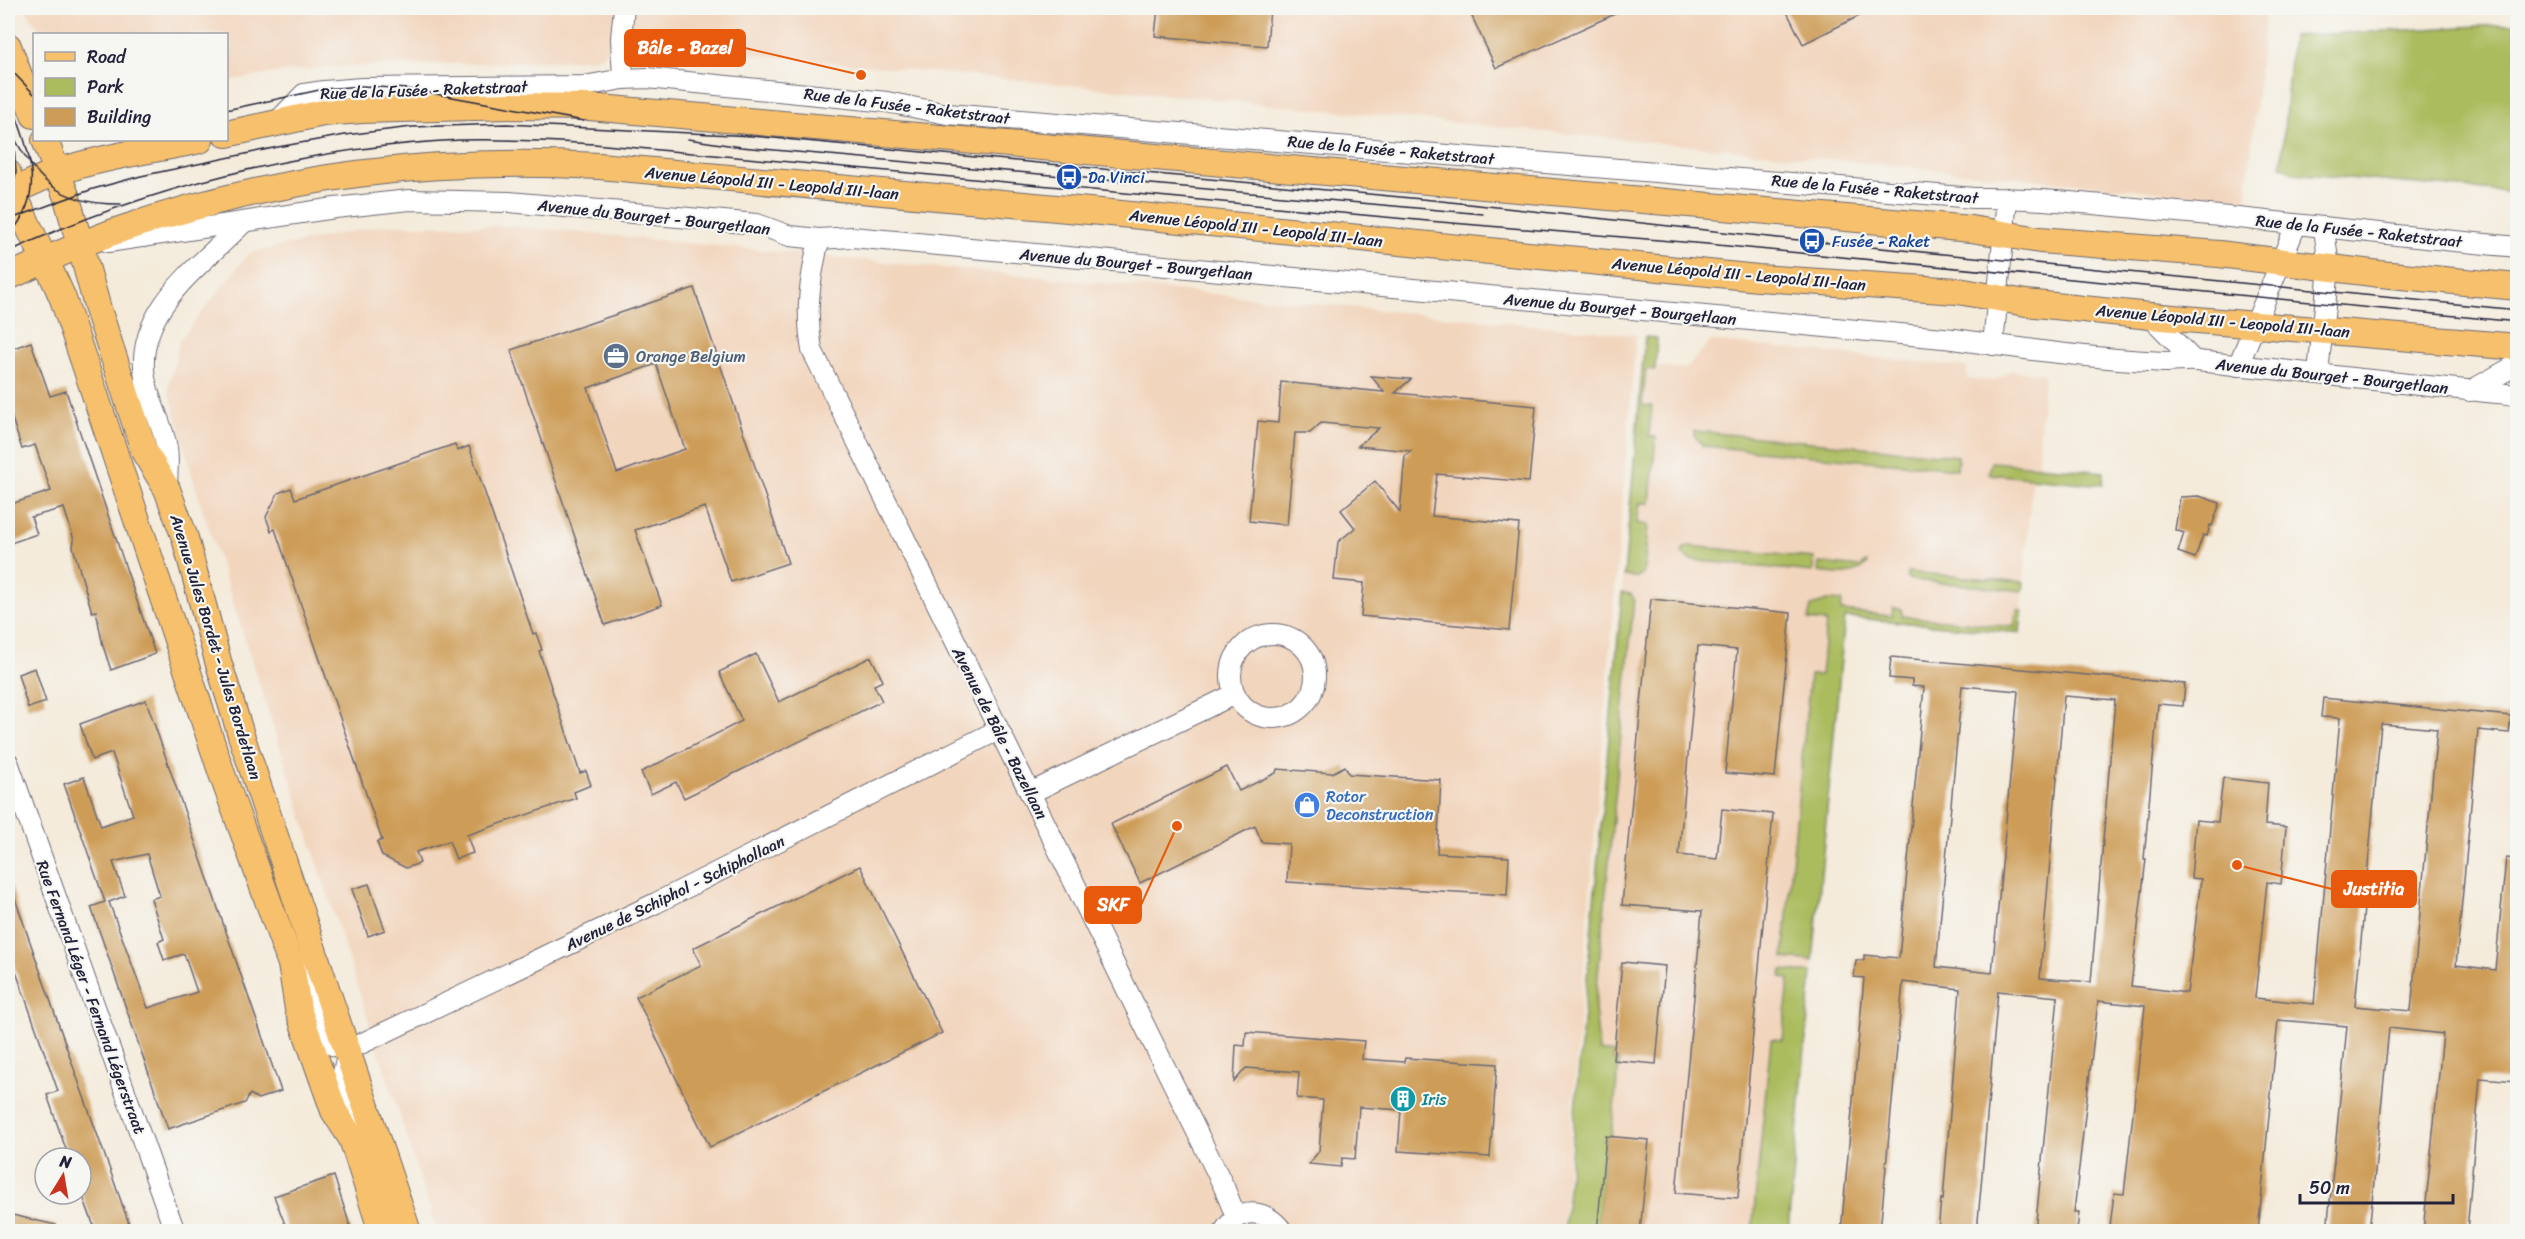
<svg xmlns="http://www.w3.org/2000/svg" width="2525" height="1239" viewBox="0 0 2525 1239" font-family="Sriracha,sans-serif">
<style>
.built{fill:#f2d5bd}
.green{fill:#abbc5f;stroke:#666f4d;stroke-width:1.5}
.building{fill:#cd9c57;fill-rule:evenodd}
.lines{fill:none;stroke-linecap:round;stroke-linejoin:round}
.minor-casing{stroke:#6c6873;stroke-width:22}
.major-casing{stroke:#6c6873;stroke-width:28}
.minor{stroke:#fff;stroke-width:20}
.major{stroke:#f7c06c;stroke-width:26}
.tram{stroke:#22223b;stroke-width:1.5}
.labels{text-anchor:middle;dominant-baseline:central;stroke-width:4.5;stroke-linejoin:round;paint-order:stroke}
.street-label{font-size:16px;fill:#22223b;stroke:#f6f6f2}
.transit-label{font-size:16px;fill:#164399;stroke:#f6f6f2;text-anchor:start}
.service-label{font-size:16px;fill:#4e5e75;stroke:#f6f6f2;text-anchor:start}
.shop-label{font-size:16px;fill:#366cbe;stroke:#f6f6f2;text-anchor:start}
.culture-label{font-size:16px;fill:#0d838f;stroke:#f6f6f2;text-anchor:start}
.leader{fill:none;stroke:#e8590c;stroke-width:2}
.callout-dot{fill:#e8590c;stroke:#f6f6f2;stroke-width:2}
.callout{fill:#e8590c;stroke:#e8590c;stroke-width:2}
.callout-label{font-size:18px;text-anchor:middle;font-weight:bold;fill:#fff}
</style>
<rect width="100%" height="100%" fill="#f6f6f2"/>
<filter id="ink" filterUnits="userSpaceOnUse"><feTurbulence type="fractalNoise" baseFrequency=".0167" numOctaves="2"/><feDisplacementMap in="SourceGraphic" scale="12" xChannelSelector="R" yChannelSelector="G"/><feConvolveMatrix kernelMatrix="1 2 1 2 8 2 1 2 1" color-interpolation-filters="sRGB"/></filter>
<filter id="wash" filterUnits="userSpaceOnUse"><feTurbulence type="fractalNoise" baseFrequency=".008" numOctaves="4" result="noise"/><feDisplacementMap in="SourceGraphic" scale="24" xChannelSelector="R" yChannelSelector="G"/><feGaussianBlur stdDeviation="1.35" result="paint"/><feColorMatrix in="noise" values="0 0 0 0 0 0 0 0 0 0 0 0 0 0 0 0 0 1.4 0 .05"/><feComposite in="paint" operator="in"/></filter>
<g filter="url(#wash)">
<rect width="100%" height="100%" fill="#f4ebdb"/>
<!-- built -->
<g class="built">
<polygon points="25,8 2266,8 2246,200 647,44 610,52 597,58 561,61 335,67 281,72 227,81 226,34 42,34"/>
<polygon points="384,225 513,226 1636,335 1562,1231 437,1231 197,492 168,388 180,340 249,253"/>
<polygon points="1645,337 1657,338 1655,366 1686,369 1710,341 1967,367 1967,379 1994,381 2010,371 2044,374 2038,461 2043,466 1991,462 1989,474 2032,479 2020,633 1845,618 1788,1231 1564,1232"/>
</g>
<!-- green -->
<g class="green">
<polygon points="2517,24 2517,193 2293,173 2281,165 2292,36"/>
<polygon points="1645,337 1657,338 1655,370 1646,369 1642,405 1652,406 1649,436 1656,437 1650,503 1640,503 1637,523 1648,525 1644,573 1637,577 1624,576"/>
<polygon points="1694,431 1958,456 1957,469 1703,446 1694,435"/>
<polygon points="1991,462 2104,472 2103,485 1989,474"/>
<polygon points="1689,546 1814,558 1813,572 1691,560 1682,554 1684,548"/>
<path d="M 1866,562 L 1868,564 C 1853,578 1837,574 1818,572 L 1819,563 L 1860,567 Z"/>
<polygon points="1908,572 2024,582 2023,591 1913,580 1907,578"/>
<polygon points="1622,593 1631,594 1634,599 1595,1007 1599,1051 1613,1053 1613,1060 1619,1061 1611,1137 1606,1137 1597,1231 1564,1232"/>
<polygon points="1831,600 1842,601 1841,611 1892,616 1893,608 1902,609 1902,616 2014,627 2017,610 2022,611 2020,633 1845,617 1813,961 1783,958 1810,675 1821,675 1826,622 1808,620 1811,606"/>
<polygon points="1782,970 1812,973 1788,1231 1752,1231 1771,1039 1783,1040 1789,979 1781,977"/>
</g>
<g id="blocks">
<!-- building -->
<g class="building">
<polygon points="1158,8 1270,8 1267,46 1155,36"/>
<polygon points="1468,8 1628,8 1496,68"/>
<polygon points="1785,8 1875,8 1803,44"/>
<path d="M 694,288 L 788,563 L 731,582 L 705,507 L 635,530 L 662,605 L 605,625 L 511,350 ZM 656,364 L 685,449 L 617,473 L 588,388 Z"/>
<polygon points="31,342 50,396 66,391 155,654 111,670 103,646 96,611 92,612 73,547 74,540 64,508 31,517 37,534 8,544 8,505 51,491 35,445 22,449 8,406 8,350"/>
<polygon points="1371,376 1411,379 1395,393 1536,406 1529,482 1437,474 1432,516 1519,524 1509,630 1361,616 1364,583 1334,580 1338,542 1355,528 1341,510 1375,481 1400,512 1405,456 1411,451 1358,446 1379,428 1321,423 1310,433 1295,433 1287,525 1249,521 1258,421 1278,423 1281,382 1384,392"/>
<polygon points="455,444 457,451 469,446 533,634 536,633 542,650 539,651 580,773 586,771 591,785 574,792 576,798 467,835 473,853 456,859 449,841 416,852 420,863 406,868 382,856 377,842 382,840 275,529 271,531 266,517 278,493 291,488 295,499"/>
<polygon points="2199,496 2220,503 2212,526 2210,525 2207,536 2203,535 2195,558 2178,552 2184,533 2175,530 2180,497"/>
<polygon points="1651,599 1791,613 1775,777 1725,773 1737,650 1698,646 1679,855 1717,859 1722,809 1773,814 1738,1198 1676,1193 1702,911 1622,905"/>
<polygon points="756,654 779,702 871,657 883,681 874,685 882,701 684,798 676,782 651,794 641,772 742,721 719,672"/>
<path d="M 1891,657 L 2185,684 L 2183,706 L 2158,704 L 2144,859 L 2146,859 L 2131,986 L 2187,993 L 2201,879 L 2191,878 L 2196,820 L 2218,822 L 2223,778 L 2268,783 L 2265,825 L 2286,827 L 2281,884 L 2267,882 L 2255,998 L 2314,1004 L 2340,718 L 2321,717 L 2323,698 L 2511,716 L 2509,733 L 2478,730 L 2456,965 L 2495,970 L 2506,858 L 2517,859 L 2517,1081 L 2480,1078 L 2467,1232 L 2423,1232 L 2443,1034 L 2389,1028 L 2369,1232 L 2327,1232 L 2347,1026 L 2278,1020 L 2258,1232 L 2135,1232 L 2110,1227 L 2114,1193 L 2124,1194 L 2145,1006 L 2098,1001 L 2074,1212 L 2079,1212 L 2077,1232 L 2035,1232 L 2058,997 L 1998,991 L 1977,1232 L 1938,1232 L 1941,1199 L 1943,1200 L 1960,989 L 1903,982 L 1880,1232 L 1841,1232 L 1864,978 L 1854,977 L 1856,960 L 1864,960 L 1864,955 L 1899,958 L 1924,687 L 1912,686 L 1912,680 L 1889,678 ZM 1962,686 L 2018,691 L 1992,973 L 1936,967 ZM 2064,696 L 2115,700 L 2091,982 L 2040,978 ZM 2381,724 L 2437,729 L 2411,1011 L 2355,1006 Z"/>
<polygon points="35,668 46,702 28,708 18,674"/>
<path d="M 146,700 L 281,1091 L 258,1099 L 250,1094 L 245,1103 L 168,1129 L 91,907 L 105,902 L 64,784 L 84,777 L 101,826 L 133,815 L 112,753 L 92,760 L 80,724 ZM 147,854 L 160,896 L 151,899 L 164,939 L 158,942 L 164,960 L 184,954 L 197,992 L 148,1008 L 109,902 L 125,896 L 113,862 Z"/>
<polygon points="1345,766 1349,774 1441,780 1437,853 1509,857 1507,895 1287,882 1289,844 1262,842 1255,826 1140,883 1111,824 1227,767 1239,791 1276,773 1277,769 1332,773"/>
<polygon points="860,866 942,1033 710,1147 636,997 701,965 693,948"/>
<polygon points="10,884 73,1066 132,1232 96,1232 81,1191 81,1158 69,1158 47,1095 58,1091 8,949 8,885"/>
<polygon points="369,884 385,930 368,936 352,889"/>
<polygon points="1622,962 1665,966 1656,1064 1613,1060"/>
<polygon points="1246,1032 1364,1041 1362,1059 1404,1062 1405,1058 1497,1064 1490,1157 1398,1151 1401,1110 1359,1107 1355,1159 1342,1158 1341,1167 1309,1164 1319,1151 1323,1100 1297,1098 1299,1072 1246,1068 1234,1082 1236,1045 1245,1046"/>
<polygon points="1606,1136 1649,1140 1640,1232 1597,1232"/>
<polygon points="334,1176 352,1232 288,1232 274,1196"/>
<polygon points="8,1214 56,1225 55,1232 8,1232"/>
</g>
</g>
</g>
<g filter="url(#ink)">
<use href="#blocks" fill-opacity="0" stroke="#6c6873" stroke-width="1.5"/>
<g class="lines">
<defs>
<g id="minor">
<polyline points="623,79 621,38 624,8"/>
<path d="M 277,122 L 304,94 L 324,91 L 362,88 L 584,86 L 623,79 L 647,78 L 887,102 L 947,114 L 1974,198 C 2032,197 2089,204 2146,209 C 2270,220 2394,236 2518,247"/>
<path d="M 819,239 C 810,281 805,308 812,350 L 1224,1187 L 1236,1217"/>
<path d="M 108,242 L 335,208 L 409,200 L 509,202 L 757,224 L 790,236 L 819,239 L 852,237 L 1954,339 C 2024,349 2095,359 2165,362 C 2176,362 2187,360 2197,361 C 2304,372 2411,385 2518,395"/>
<polyline points="2150,316 2194,361"/>
<polyline points="1993,345 2007,198"/>
<polyline points="2238,366 2296,225"/>
<polyline points="2318,373 2329,268 2324,228"/>
<polyline points="2470,391 2518,364"/>
<path d="M 167,489 C 167,476 169,460 167,448 C 163,424 149,402 145,378 C 134,309 202,265 244,222"/>
<circle cx="1273" cy="676" r="42"/>
<polyline points="8,762 175,1232"/>
<polyline points="1030,793 1235,694"/>
<polyline points="300,967 325,1036 332,1045 348,1050"/>
<polyline points="348,1050 656,903 998,730"/>
<polyline points="348,1050 341,1082 354,1127 353,1134"/>
<path d="M 1224,1232 C 1238,1206 1267,1208 1283,1232"/>
</g>
<g id="major">
<polyline points="8,46 34,115"/>
<polyline points="226,134 323,113 362,110 512,106 589,107 1971,229 2040,240 2219,254 2380,274 2518,287"/>
<polyline points="45,140 67,198 98,309 145,453 167,489 185,538 218,661 241,735 408,1232"/>
<path d="M 8,173 C 20,218 46,257 63,299 L 222,774 L 291,964 L 298,1009 L 334,1111 L 352,1139 L 382,1232"/>
<path d="M 8,195 C 66,160 135,154 200,140"/>
<path d="M 8,277 C 46,260 85,241 125,228 C 283,175 433,157 599,166 L 1111,213 L 1758,278 L 1958,291 L 2026,303 L 2150,316 L 2518,347"/>
</g>
</defs>
<!-- minor casing -->
<use href="#minor" class="minor-casing"/>
<!-- major casing -->
<use href="#major" class="major-casing"/>
<!-- minor -->
<use href="#minor" class="minor"/>
<!-- major -->
<use href="#major" class="major"/>
<!-- tram -->
<g class="tram">
<polyline points="8,67 34,94"/>
<path d="M 8,93 C 25,143 51,191 8,236"/>
<polyline points="226,110 324,89 362,86 408,89 584,121"/>
<path d="M 8,125 C 33,178 58,205 121,204"/>
<polyline points="688,139 741,147 1483,214"/>
<polyline points="8,201 16,173 14,146"/>
<polyline points="8,220 93,189 141,176 278,147 345,135 412,127 506,124 752,136 1432,200 1778,238 2518,310"/>
<path d="M 8,252 C 147,187 308,147 461,140 C 506,139 550,141 594,144 L 1428,221 L 1707,244 L 2518,322"/>
</g>
</g>
</g>
<!-- icons -->
<defs>
<symbol id="bus-disc" viewBox="-11 -11 22 22"><circle r="9.5" fill="#1a4fb4" stroke="#f6f6f2"/><path d="M-5-6H5V4H4V6H2V4H-2V6H-4V4H-5ZM-3.5-4V0h7V-4ZM-3.5 1.2v1.5H-2V1.2ZM2 1.2v1.5H3.5V1.2Z" fill="#fff"/></symbol>
<symbol id="office-disc" viewBox="-11 -11 22 22"><circle r="9.5" fill="#5c6f8a" stroke="#f6f6f2"/><path d="M-6-3h4V-5.5h4V-3h4V5H-6ZM-1-4.5V-3h2v-1.5ZM-6 0V1H6V0Z" fill="#fff"/></symbol>
<symbol id="shop-disc" viewBox="-11 -11 22 22"><circle r="9.5" fill="#3f7fe0" stroke="#f6f6f2"/><path d="M-5-2.5h2.3a2.7 3.5 0 0 1 5.4 0H5L5.5 6h-11ZM-1.5-2.5h3a1.5 2.3 0 0 0-3 0Z" fill="#fff"/></symbol>
<symbol id="building-disc" viewBox="-11 -11 22 22"><circle r="9.5" fill="#0f9aa8" stroke="#f6f6f2"/><path d="M-4-6H4V6H1V3H-1V6H-4ZM-2.5-4.3h1.7v1.8h-1.7ZM.8-4.3h1.7v1.8H.8ZM-2.5-1h1.7V.8h-1.7ZM.8-1h1.7V.8H.8Z" fill="#fff"/></symbol>
</defs>
<g fill-rule="evenodd">
<use href="#bus-disc" x="1054" y="162" width="30" height="30"/>
<use href="#bus-disc" x="1797" y="226" width="30" height="30"/>
<use href="#office-disc" x="601" y="341" width="30" height="30"/>
<use href="#shop-disc" x="1292" y="790" width="30" height="30"/>
<use href="#building-disc" x="1388" y="1084" width="30" height="30"/>
</g>
<g class="labels">
<!-- street labels -->
<g class="street-label">
<text transform="translate(424 90) rotate(-2)">Rue de la Fusée - Raketstraat</text>
<text transform="translate(907 106) rotate(7)">Rue de la Fusée - Raketstraat</text>
<text transform="translate(1391 150) rotate(5)">Rue de la Fusée - Raketstraat</text>
<text transform="translate(772 183) rotate(5)">Avenue Léopold III - Leopold III-laan</text>
<text transform="translate(1875 189) rotate(5)">Rue de la Fusée - Raketstraat</text>
<text transform="translate(654 217) rotate(6)">Avenue du Bourget - Bourgetlaan</text>
<text transform="translate(1256 228) rotate(6)">Avenue Léopold III - Leopold III-laan</text>
<text transform="translate(2359 231) rotate(6)">Rue de la Fusée - Raketstraat</text>
<text transform="translate(1136 264) rotate(5)">Avenue du Bourget - Bourgetlaan</text>
<text transform="translate(1739 274) rotate(5)">Avenue Léopold III - Leopold III-laan</text>
<text transform="translate(1620 309) rotate(5)">Avenue du Bourget - Bourgetlaan</text>
<text transform="translate(2223 321) rotate(5)">Avenue Léopold III - Leopold III-laan</text>
<text transform="translate(2332 376) rotate(6)">Avenue du Bourget - Bourgetlaan</text>
<text transform="translate(216 647) rotate(73)">Avenue Jules Bordet - Jules Bordetlaan</text>
<text transform="translate(1000 733) rotate(63)">Avenue de Bâle - Bazellaan</text>
<text transform="translate(675 893) rotate(-26)">Avenue de Schiphol - Schiphollaan</text>
<text transform="translate(91 997) rotate(70)">Rue Fernand Léger - Fernand Légerstraat</text>
</g>
<!-- transit labels -->
<g class="transit-label">
<text x="1088" y="177">Da Vinci</text>
<text x="1832" y="241">Fusée - Raket</text>
</g>
<!-- service labels -->
<g class="service-label">
<text x="636" y="356">Orange Belgium</text>
</g>
<!-- shop labels -->
<g class="shop-label">
<text x="1326" y="796">Rotor<tspan x="1326" dy="18">Deconstruction</tspan></text>
</g>
<!-- culture labels -->
<g class="culture-label">
<text x="1422" y="1099">Iris</text>
</g>
</g>
<!-- callouts -->
<path class="leader" d="M861 75L745 48M2237 865L2332 889M1177 826L1141 905"/>
<g class="callout-dot">
<circle cx="861" cy="75" r="6"/>
<circle cx="2237" cy="865" r="6"/>
<circle cx="1177" cy="826" r="6"/>
</g>
<g class="callout">
<rect x="625" y="30" width="120" height="36" rx="6"/>
<rect x="2332" y="871" width="84" height="36" rx="6"/>
<rect x="1085" y="887" width="56" height="36" rx="6"/>
</g>
<g class="callout-label">
<text x="685" y="54">Bâle - Bazel</text>
<text x="2374" y="895">Justitia</text>
<text x="1113" y="911">SKF</text>
</g>
<!-- margin -->
<rect width="2525" height="1239" fill="none" stroke="#f6f6f2" stroke-width="30"/>
<!-- legend -->
<rect x="33" y="33" width="195" height="108" fill="#f6f6f2" stroke="#a1a1a9" stroke-width="1.5"/>
<rect x="45" y="52" width="30" height="9" fill="#f7c06c" stroke="#a1a1a9" stroke-width="1.5"/>
<text x="87" y="63" font-size="18" fill="#22223b">Road</text>
<rect x="45" y="78" width="30" height="18" fill="#abbc5f" stroke="#a1a1a9" stroke-width="1.5"/>
<text x="87" y="93" font-size="18" fill="#22223b">Park</text>
<rect x="45" y="108" width="30" height="18" fill="#cd9c57" stroke="#a1a1a9" stroke-width="1.5"/>
<text x="87" y="123" font-size="18" fill="#22223b">Building</text>
<!-- north arrow -->
<g transform="translate(63 1176) rotate(11)"><circle r="28" fill="#f6f6f2" stroke="#a1a1a9" stroke-width="1.5"/>
<path d="M0-4.5L10 22L0 15L-10 22Z" fill="#c8321e"/>
<text y="-9" font-size="16" font-weight="bold" text-anchor="middle" fill="#22223b">N</text>
</g>
<!-- scale -->
<path d="M2300 1194v9h153v-9" fill="none" stroke="#22223b" stroke-width="3"/>
<text x="2309" y="1194" font-size="18" fill="#22223b" stroke="#f6f6f2" stroke-width="4.5" paint-order="stroke">50 m</text>
</svg>
